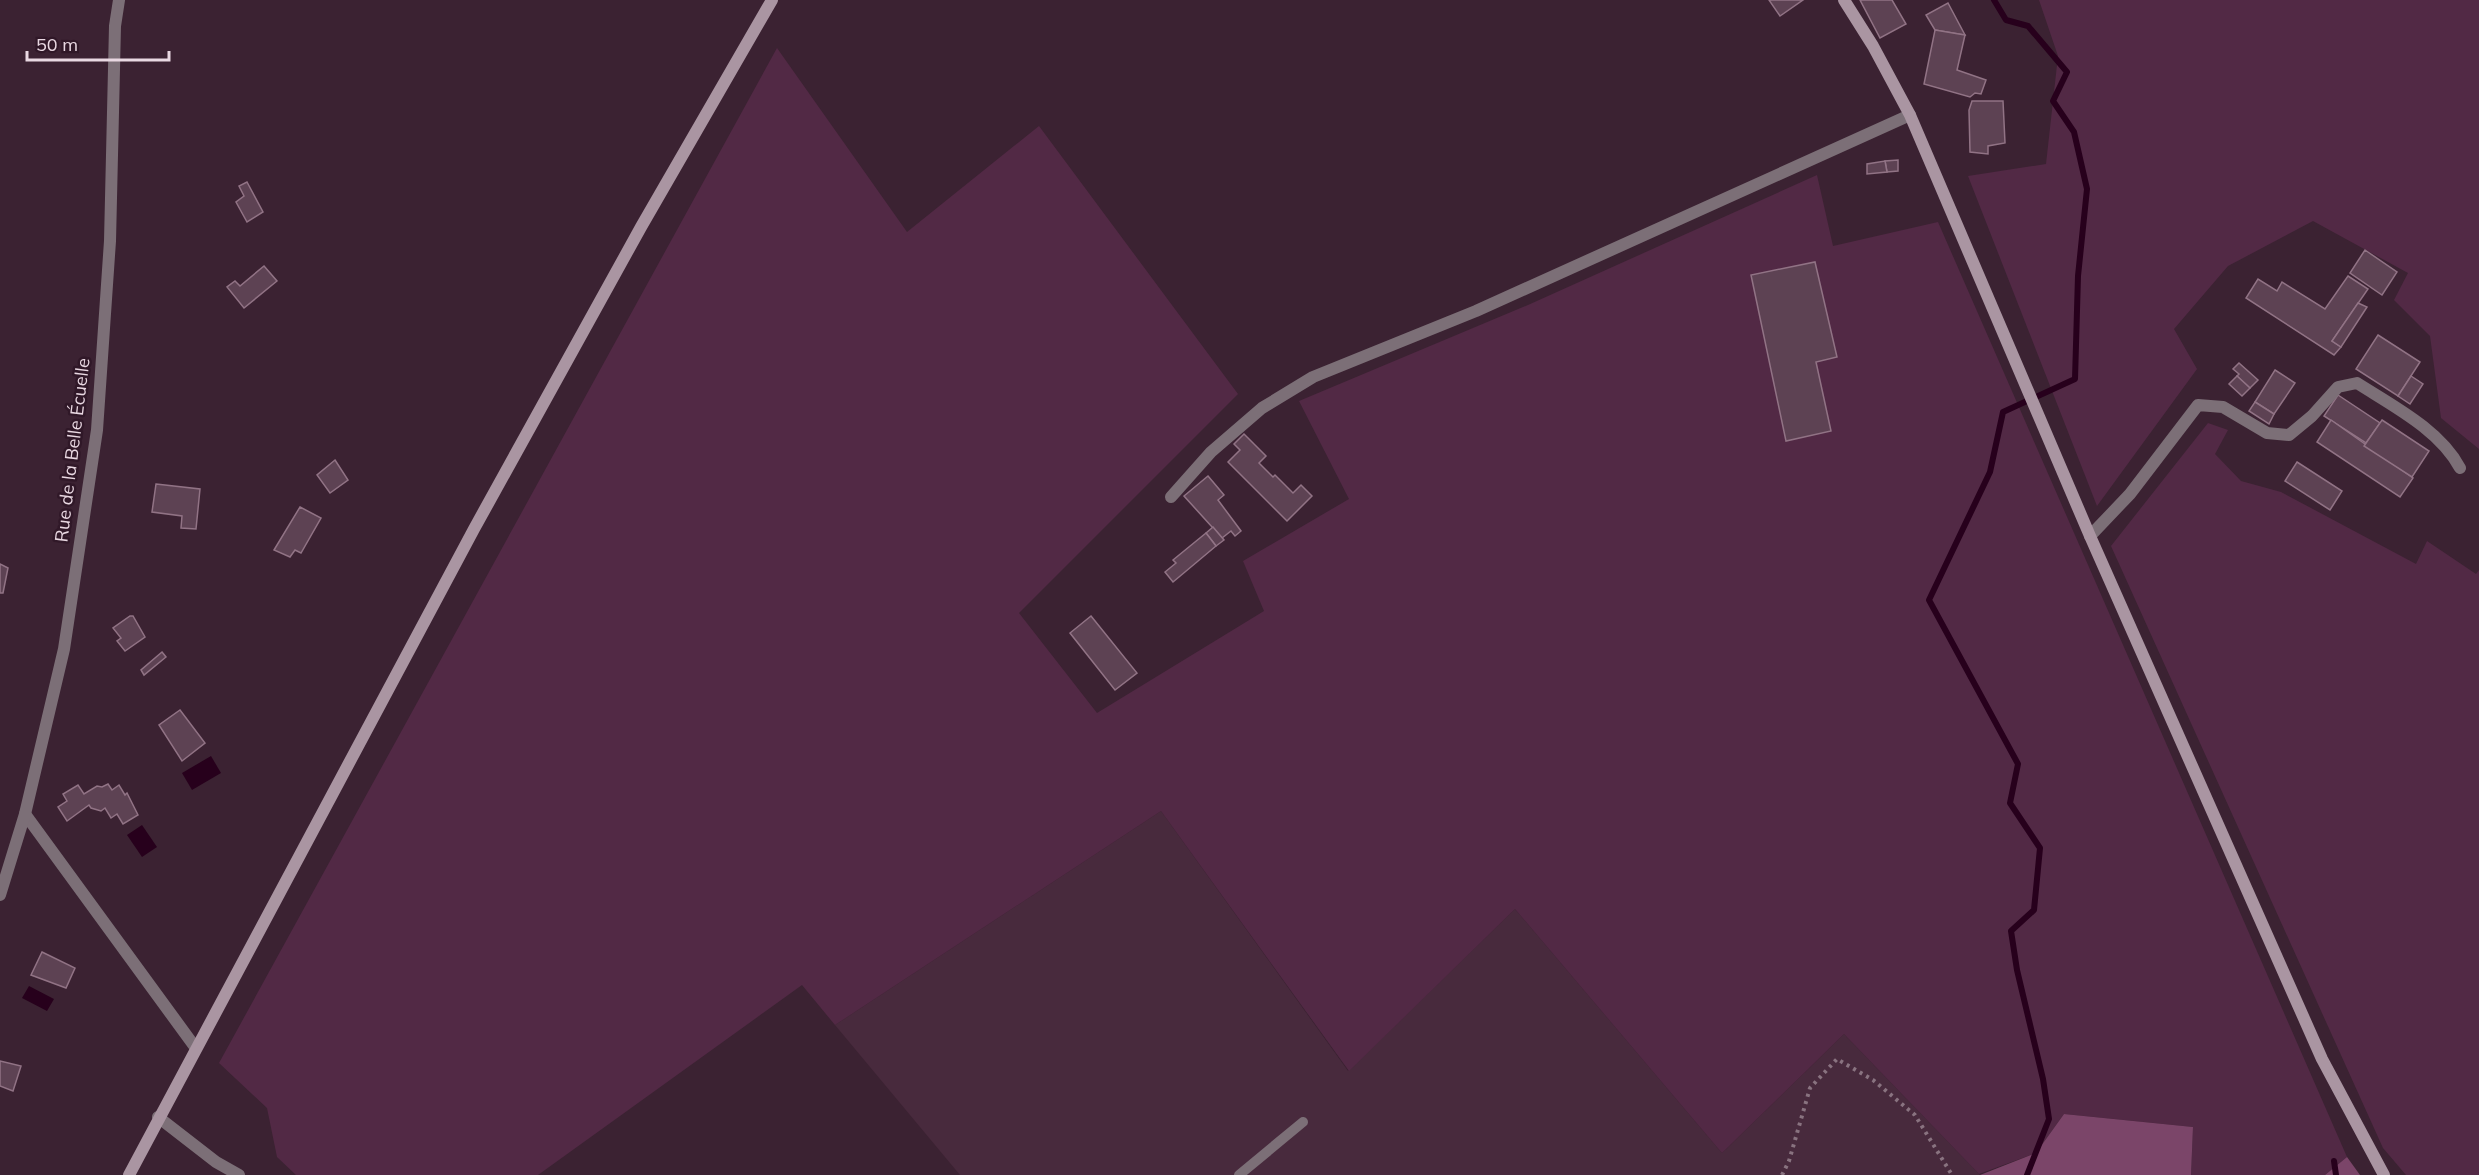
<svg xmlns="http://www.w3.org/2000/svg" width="2479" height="1175" viewBox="0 0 2479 1175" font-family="Mulish,sans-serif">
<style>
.built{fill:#482a3d}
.green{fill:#522945}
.forest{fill:#7b4569}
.water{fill:#27001c}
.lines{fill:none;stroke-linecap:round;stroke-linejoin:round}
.stream{stroke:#27001c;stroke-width:6}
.building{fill:#5d4253;stroke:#917385;stroke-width:1.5}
.path{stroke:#897380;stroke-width:4;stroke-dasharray:3 4.5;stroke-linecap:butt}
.lane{stroke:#7c6f77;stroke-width:10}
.street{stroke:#7c6f77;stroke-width:12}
.secondary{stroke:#aa95a2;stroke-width:12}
.labels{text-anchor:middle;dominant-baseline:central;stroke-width:5;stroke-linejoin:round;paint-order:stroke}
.street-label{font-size:18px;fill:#e9d8e2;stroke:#301828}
</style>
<rect width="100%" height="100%" fill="#3b2232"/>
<!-- built -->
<polygon class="built" points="1161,811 1348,1071 1515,909 1722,1153 1844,1034 1980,1175 960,1175 835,1025"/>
<!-- green -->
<g class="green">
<polygon points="2039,0 2479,0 2479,449 2441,418 2430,336 2394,300 2408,273 2313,221 2228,266 2174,329 2197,369 2097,506 1968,176 2046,164 2058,56"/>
<polygon points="777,48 907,232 1039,126 1238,394 1019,613 1097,713 1264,611 1243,561 1349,499 1299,401 1528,305 1817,175 1833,246 1938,222 2347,1157 2325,1175 2191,1175 2193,1127 2064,1114 2036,1153 1979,1174 1844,1034 1722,1153 1515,909 1349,1071 1161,811 835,1025 802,985 538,1175 296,1175 277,1157 267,1108 219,1063"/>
<polygon points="2208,423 2228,430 2215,454 2241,481 2281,492 2416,564 2427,541 2476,574 2479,570 2479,1175 2406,1175 2383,1148 2111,546"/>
</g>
<!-- forest -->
<g class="forest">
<polygon points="2064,1114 2193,1127 2191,1175 1980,1175 2036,1153"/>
<polygon points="2347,1157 2360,1175 2325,1175"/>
</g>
<!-- water -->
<g class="water">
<polygon points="211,756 221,773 192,790 182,773"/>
<polygon points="142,825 157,847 142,857 127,835"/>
<polygon points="29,986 54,999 47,1011 22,998"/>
</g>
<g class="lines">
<!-- stream -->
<g class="stream">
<polyline points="1994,0 2006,20 2028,26 2067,72 2053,101 2074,132 2087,189 2078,276 2075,379 2003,412 1990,472 1929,600 2018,764 2010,803 2040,848 2034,910 2011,931 2017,970 2043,1079 2049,1119 2027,1175"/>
<polyline points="2334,1161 2336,1175"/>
</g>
</g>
<!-- building -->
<g class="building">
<polygon points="1769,0 1803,0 1780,16"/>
<polygon points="1860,0 1892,0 1906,24 1880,38"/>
<polygon points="1948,3 1965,35 1935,30 1926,15"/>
<polygon points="1935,30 1965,35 1957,70 1986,80 1981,94 1975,93 1970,97 1924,84"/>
<polygon points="1972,101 2003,101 2005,143 1988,146 1988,154 1970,152 1969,110"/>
<polygon points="1898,160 1898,171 1887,172 1885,161"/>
<polygon points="1885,161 1887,172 1867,174 1867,164"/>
<polygon points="247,182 263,212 247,222 236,202 244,196 239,186"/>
<polygon points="2365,250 2397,272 2382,295 2350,273"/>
<polygon points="1815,262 1837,357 1816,362 1831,431 1786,441 1751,275"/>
<polygon points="264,266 277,281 244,308 227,287 235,281 240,286"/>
<polygon points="2348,276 2368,289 2332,341 2341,347 2334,355 2246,298 2258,279 2277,291 2282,282 2325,309"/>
<polygon points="2358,303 2367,307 2341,347 2332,341"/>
<polygon points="2378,335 2420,362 2398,396 2356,369"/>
<polygon points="2239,363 2258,380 2250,388 2237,376 2239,374 2233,369"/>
<polygon points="2275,370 2295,383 2274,414 2255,402"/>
<polygon points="2237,376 2250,388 2242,396 2229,384"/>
<polygon points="2411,376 2423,384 2410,404 2398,396"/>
<polygon points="2338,395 2380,423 2366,443 2324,416"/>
<polygon points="2255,402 2274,414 2269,424 2249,411"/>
<polygon points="2331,420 2413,478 2400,497 2317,442"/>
<polygon points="2382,420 2429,451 2412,477 2364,446"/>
<polygon points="1244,434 1266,456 1259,463 1273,477 1275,475 1293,493 1301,485 1312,496 1287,521 1228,462 1240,450 1234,444"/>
<polygon points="335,460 348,480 330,493 317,475"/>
<polygon points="2297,462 2342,491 2330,510 2285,481"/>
<polygon points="1208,476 1224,495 1218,500 1241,531 1235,536 1231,531 1222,538 1184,496"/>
<polygon points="156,484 200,489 196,529 181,528 182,516 152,512"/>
<polygon points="300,507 321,518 301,553 295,550 290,557 274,550"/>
<polygon points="1213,527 1224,540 1216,546 1206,533"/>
<polygon points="1206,533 1216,546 1173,582 1165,572 1176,563 1173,560"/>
<polygon points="0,564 8,568 3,593 0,593"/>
<polygon points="130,616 133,616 145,637 125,651 117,641 121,638 113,628"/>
<polygon points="1091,616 1137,673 1115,690 1070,633"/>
<polygon points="162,652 166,657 144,675 141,670"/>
<polygon points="180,710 205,743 182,761 159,725"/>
<polygon points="108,784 112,790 119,785 125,795 127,793 138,815 123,824 117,814 111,818 105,808 101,811 91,808 89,805 67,821 58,807 67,801 63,794 78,785 84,794 97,786 102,787"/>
<polygon points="42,952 75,968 66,988 31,975"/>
<polygon points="0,1061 21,1066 13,1091 0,1086"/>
</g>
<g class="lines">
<!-- path -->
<polyline class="path" points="1782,1175 1789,1161 1810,1088 1837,1059 1873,1080 1915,1115 1952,1175"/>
<!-- lane -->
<polyline class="lane" points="1239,1175 1303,1122"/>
<!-- street -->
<g class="street">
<polyline points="1171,497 1211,452 1262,408 1313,377 1476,311 1910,115"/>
<path d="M 2090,536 L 2130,494 L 2198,405 L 2223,407 L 2267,433 L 2289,435 L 2312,416 L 2338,387 L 2357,383 C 2393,406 2440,430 2460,468"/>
<polyline points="25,814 195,1047"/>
<polyline points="0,895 25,814 64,649 97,430 110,241 115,26 119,0"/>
<polyline points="158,1117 216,1162 239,1175"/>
</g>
<!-- secondary -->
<g class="secondary">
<polyline points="1844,0 1873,46 1910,115 2090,536 2322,1059 2384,1175"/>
<polyline points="129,1175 474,529 641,227 772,0"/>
</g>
</g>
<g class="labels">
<!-- street labels -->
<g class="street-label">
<text transform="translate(72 450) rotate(-83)">Rue de la Belle Écuelle</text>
</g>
</g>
<!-- scale -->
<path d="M27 51v9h142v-9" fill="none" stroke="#e9d8e2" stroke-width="3"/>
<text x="36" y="51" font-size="18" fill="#e9d8e2" stroke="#301828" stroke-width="4.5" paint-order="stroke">50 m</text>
</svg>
